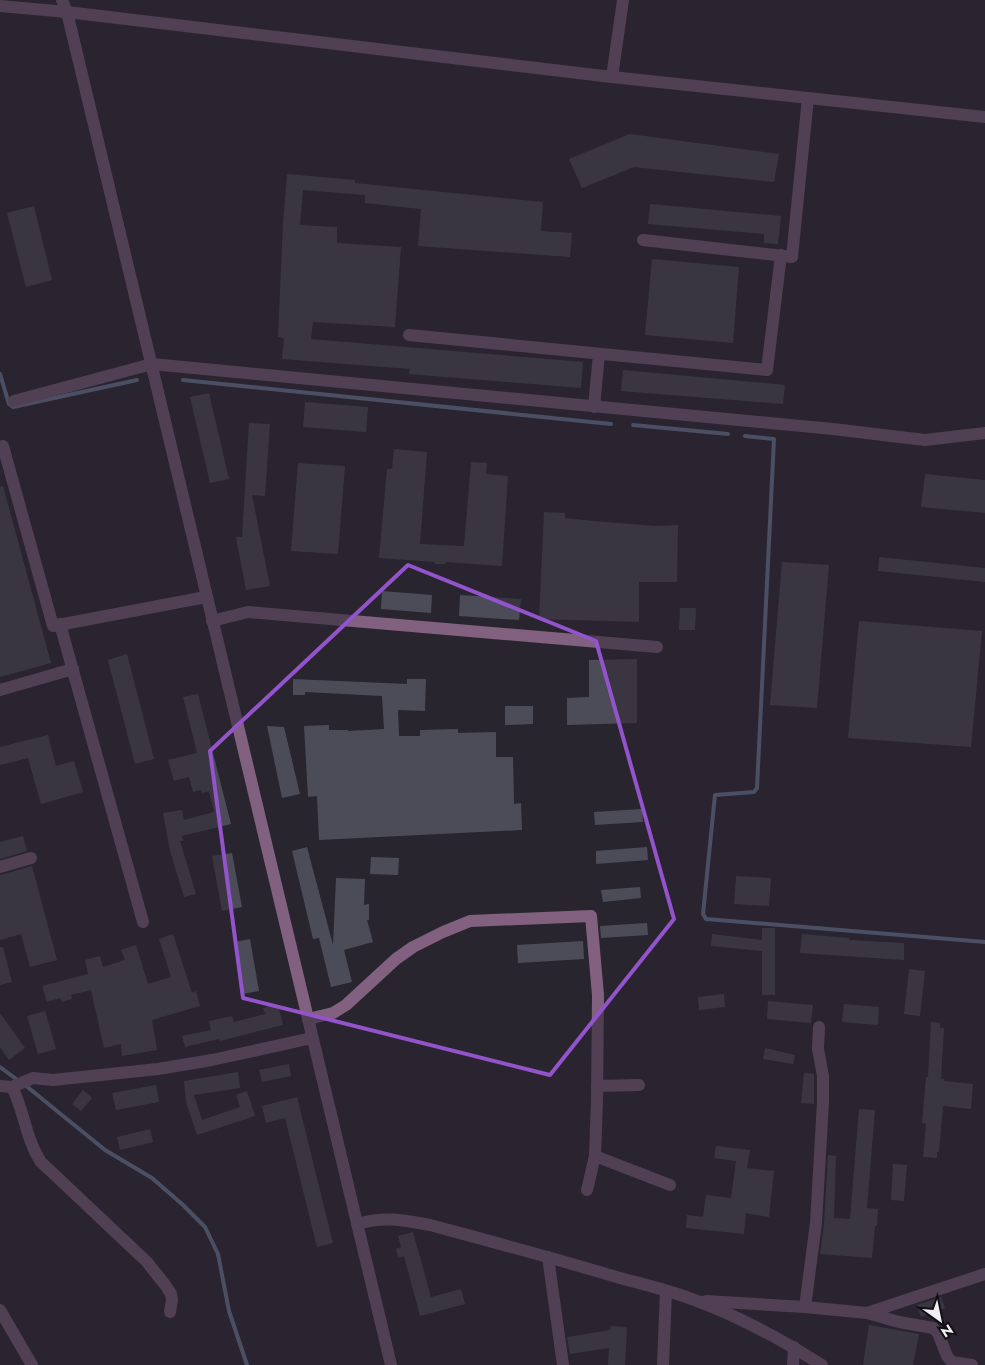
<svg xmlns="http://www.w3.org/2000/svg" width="985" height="1365" viewBox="0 0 985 1365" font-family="Jost,sans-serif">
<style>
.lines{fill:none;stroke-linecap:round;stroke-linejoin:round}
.stream{stroke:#7183a4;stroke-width:4}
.building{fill:#4c4c59}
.minor{stroke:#826080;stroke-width:12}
.marked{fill:none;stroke:#9353ca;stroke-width:4;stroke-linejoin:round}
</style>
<rect width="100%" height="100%" fill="#29252f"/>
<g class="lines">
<!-- stream -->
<g class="stream">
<polyline points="0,374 9,404 13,407 137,380"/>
<polyline points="183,380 611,424"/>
<polyline points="633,425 728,434"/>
<polyline points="745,436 774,439 757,788 754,792 715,795 703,914 706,919 985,942"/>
<polyline points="0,1067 19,1081"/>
<polyline points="25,1085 105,1150 152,1178 183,1205 205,1227 218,1254 229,1311 247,1365"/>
</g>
</g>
<!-- building -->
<g class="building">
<polygon points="630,134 779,154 774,182 634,167 582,188 569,159"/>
<polygon points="287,174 355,180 355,183 543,202 541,231 572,233 570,257 418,246 421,209 365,203 365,195 303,190 300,225 337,227 337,243 401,247 395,327 313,322 311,339 583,362 581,388 409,374 410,369 282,359 284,338 278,337 283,224"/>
<polygon points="650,204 781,216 778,244 764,243 764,234 648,224"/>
<polygon points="34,206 52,280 26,287 7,213"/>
<polygon points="652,259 739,267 733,343 645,335"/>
<polygon points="623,370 785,385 783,404 621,391"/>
<polygon points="209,393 229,479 210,483 190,397"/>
<polygon points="305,402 368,407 366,432 303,427"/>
<polygon points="249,423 270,424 265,496 252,495 270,586 246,590 236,537 242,537"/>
<polygon points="394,449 427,452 420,544 464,546 471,462 487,463 486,474 508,476 502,566 445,562 445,564 435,564 435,562 379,558 387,469 392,469"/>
<polygon points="298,463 345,466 338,554 291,551"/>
<polygon points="925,474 985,480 985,513 921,507"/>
<polygon points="3,486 51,663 0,677 0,487"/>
<polygon points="544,512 565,513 565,518 593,521 655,526 678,525 677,582 639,582 639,622 539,619"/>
<polygon points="879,557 985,568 985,582 878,571"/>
<polygon points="782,562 829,565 817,708 770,705"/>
<polygon points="382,591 432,595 431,613 381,609"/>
<polygon points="460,595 521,599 519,620 459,616"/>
<polygon points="680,608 696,608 695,630 679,630"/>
<polygon points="859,621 982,631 971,747 848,738"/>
<polygon points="127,654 154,759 135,764 108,660"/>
<polygon points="637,659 637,723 567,725 567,698 589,697 589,660"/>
<polygon points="293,679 407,684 407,679 426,679 425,711 398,710 399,736 420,736 420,730 458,729 458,733 496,732 496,757 513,757 514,804 521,803 522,830 319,840 317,796 308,797 304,726 329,725 329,730 348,730 348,731 384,729 382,696 305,692 305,695 293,695"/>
<polygon points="198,694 231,824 182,836 183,841 180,841 196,894 184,897 170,851 163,813 182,810 184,820 214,812 209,791 202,793 201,790 193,792 189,777 174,781 168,760 197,753 183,697"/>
<polygon points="505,706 533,706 533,724 505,725"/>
<polygon points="267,726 284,727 300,794 282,798"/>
<polygon points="48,735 56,766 74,761 83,792 41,804 28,758 0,765 0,747"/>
<polygon points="642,809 643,822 595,825 594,812"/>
<polygon points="23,836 27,851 0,859 0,842"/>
<polygon points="307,847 333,945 336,878 365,879 364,905 369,904 369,920 367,920 373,942 344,950 352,982 331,987 319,938 313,939 292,851"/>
<polygon points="647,847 648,860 596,864 596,851"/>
<polygon points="232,853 242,907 222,911 212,856"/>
<polygon points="371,857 399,858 398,875 370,874"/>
<polygon points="32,866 57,960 30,967 21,934 0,940 0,875"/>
<polygon points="736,876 771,878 769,906 734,904"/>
<polygon points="640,887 641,898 603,902 601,890"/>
<polygon points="647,923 648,935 601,938 600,926"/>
<polygon points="762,928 775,928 775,995 762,995 762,951 711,946 712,934 762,940"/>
<polygon points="173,934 192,993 196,991 200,1006 152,1020 157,1050 122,1056 121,1044 104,1048 91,990 71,995 72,999 62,1002 60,998 47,1002 42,986 88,974 85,960 100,956 103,967 125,960 121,950 136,945 148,984 171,977 159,939"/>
<polygon points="802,934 849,938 849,940 904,943 904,960 800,953"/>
<polygon points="250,939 259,991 243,994 234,942"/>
<polygon points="583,941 584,959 518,963 517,945"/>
<polygon points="0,947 3,947 12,982 0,985"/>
<polygon points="909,969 925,971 920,1016 904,1014"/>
<polygon points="724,994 725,1007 699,1010 698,997"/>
<polygon points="768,1001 813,1005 811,1023 767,1019"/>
<polygon points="844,1004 879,1007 878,1025 842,1022"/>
<polygon points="278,1005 283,1025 220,1041 219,1039 185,1047 182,1036 211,1030 209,1021 232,1016 234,1022 265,1014 263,1008"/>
<polygon points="45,1011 56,1049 38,1054 27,1016"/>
<polygon points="0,1013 25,1048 9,1060 0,1047"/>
<polygon points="931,1022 940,1023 940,1028 944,1028 941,1078 944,1079 944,1081 973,1084 971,1109 943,1106 939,1152 937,1152 937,1158 923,1157 926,1124 922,1123 926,1077 928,1077"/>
<polygon points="765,1048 795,1055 793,1064 763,1059"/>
<polygon points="289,1064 291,1076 262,1082 259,1070"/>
<polygon points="238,1072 240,1088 194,1095 202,1120 240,1107 236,1095 247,1091 255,1116 197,1135 186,1102 184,1081"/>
<polygon points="804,1073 814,1074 814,1104 801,1103"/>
<polygon points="156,1085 159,1102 116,1110 112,1093"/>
<polygon points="83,1090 92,1098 81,1111 72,1104"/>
<polygon points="297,1097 333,1243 317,1247 285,1118 266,1123 262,1106"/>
<polygon points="859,1109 875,1110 867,1208 878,1209 877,1226 875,1226 872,1258 820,1254 824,1224 828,1155 836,1156 834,1218 850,1219"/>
<polygon points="150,1129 153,1142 120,1150 117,1137"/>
<polygon points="716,1146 750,1150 747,1168 774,1171 769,1217 746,1213 744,1234 686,1228 687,1215 703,1217 706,1195 731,1198 736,1161 714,1158"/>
<polygon points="893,1164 907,1165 904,1201 891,1200"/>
<polygon points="413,1232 431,1297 461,1289 465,1304 420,1316 404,1256 398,1258 396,1249 401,1247 398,1236"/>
<polygon points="941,1297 945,1308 921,1317 917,1305"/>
<polygon points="869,1325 919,1334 913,1365 863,1365"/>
<polygon points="611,1326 627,1327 625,1365 608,1365 609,1348 570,1354 567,1337 610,1330"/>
</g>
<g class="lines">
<!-- minor -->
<g class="minor">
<polyline points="62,0 67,12 391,1365"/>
<polyline points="0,6 67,12 612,77 985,117"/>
<polyline points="612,77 623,0"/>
<polyline points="643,240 792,257 808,98"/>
<polyline points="409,335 767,370 781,255"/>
<polyline points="14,401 152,364 833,429 925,440 985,433"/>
<polyline points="594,407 599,354"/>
<polyline points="0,447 3,446 53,626 206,597"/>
<polyline points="212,621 248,612 657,647"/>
<polyline points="60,624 143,922"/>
<polyline points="0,690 73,669"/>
<polyline points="0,867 31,858"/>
<polyline points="308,1019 333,1013 346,1005 396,959 413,947 443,932 470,921 591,916 598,995 597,1100 595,1156 587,1190"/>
<polyline points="0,1086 12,1087 33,1078 53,1080 158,1069 212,1060 312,1038"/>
<polyline points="597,1086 639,1085"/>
<path d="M 12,1087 C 24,1110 26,1140 41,1162 L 147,1262 L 166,1286 L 171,1294 L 172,1300 L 170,1312"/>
<polyline points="595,1156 670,1185"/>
<path d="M 357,1224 C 384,1216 403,1220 430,1225 C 493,1242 557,1259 620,1278 C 646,1285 672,1291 697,1301 C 741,1317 782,1340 822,1365"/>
<polyline points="548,1257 563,1365"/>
<polyline points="706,1301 805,1307 867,1313 899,1322 933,1328 938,1333 947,1356 952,1362 972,1365"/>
<polyline points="805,1307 816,1223 823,1102 823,1076 818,1049 819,1027"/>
<polyline points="0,1310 32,1365"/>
<polyline points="867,1313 985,1274"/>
<polyline points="663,1365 666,1291"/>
<polyline points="793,1365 794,1347"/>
</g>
</g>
<!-- marked area -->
<path d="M0 0H985V1365H0ZM 408,565 L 596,641 L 674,919 L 550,1075 L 243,998 L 210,751 Z" fill="#29252f" fill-opacity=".55" fill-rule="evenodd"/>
<path class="marked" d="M 408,565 L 596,641 L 674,919 L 550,1075 L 243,998 L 210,751 Z"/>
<!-- north arrow -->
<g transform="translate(940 1320) rotate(147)" stroke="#110f14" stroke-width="4" paint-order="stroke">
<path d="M0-4L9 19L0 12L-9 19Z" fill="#f1eef5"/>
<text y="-8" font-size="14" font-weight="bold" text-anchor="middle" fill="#f1eef5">N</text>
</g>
</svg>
